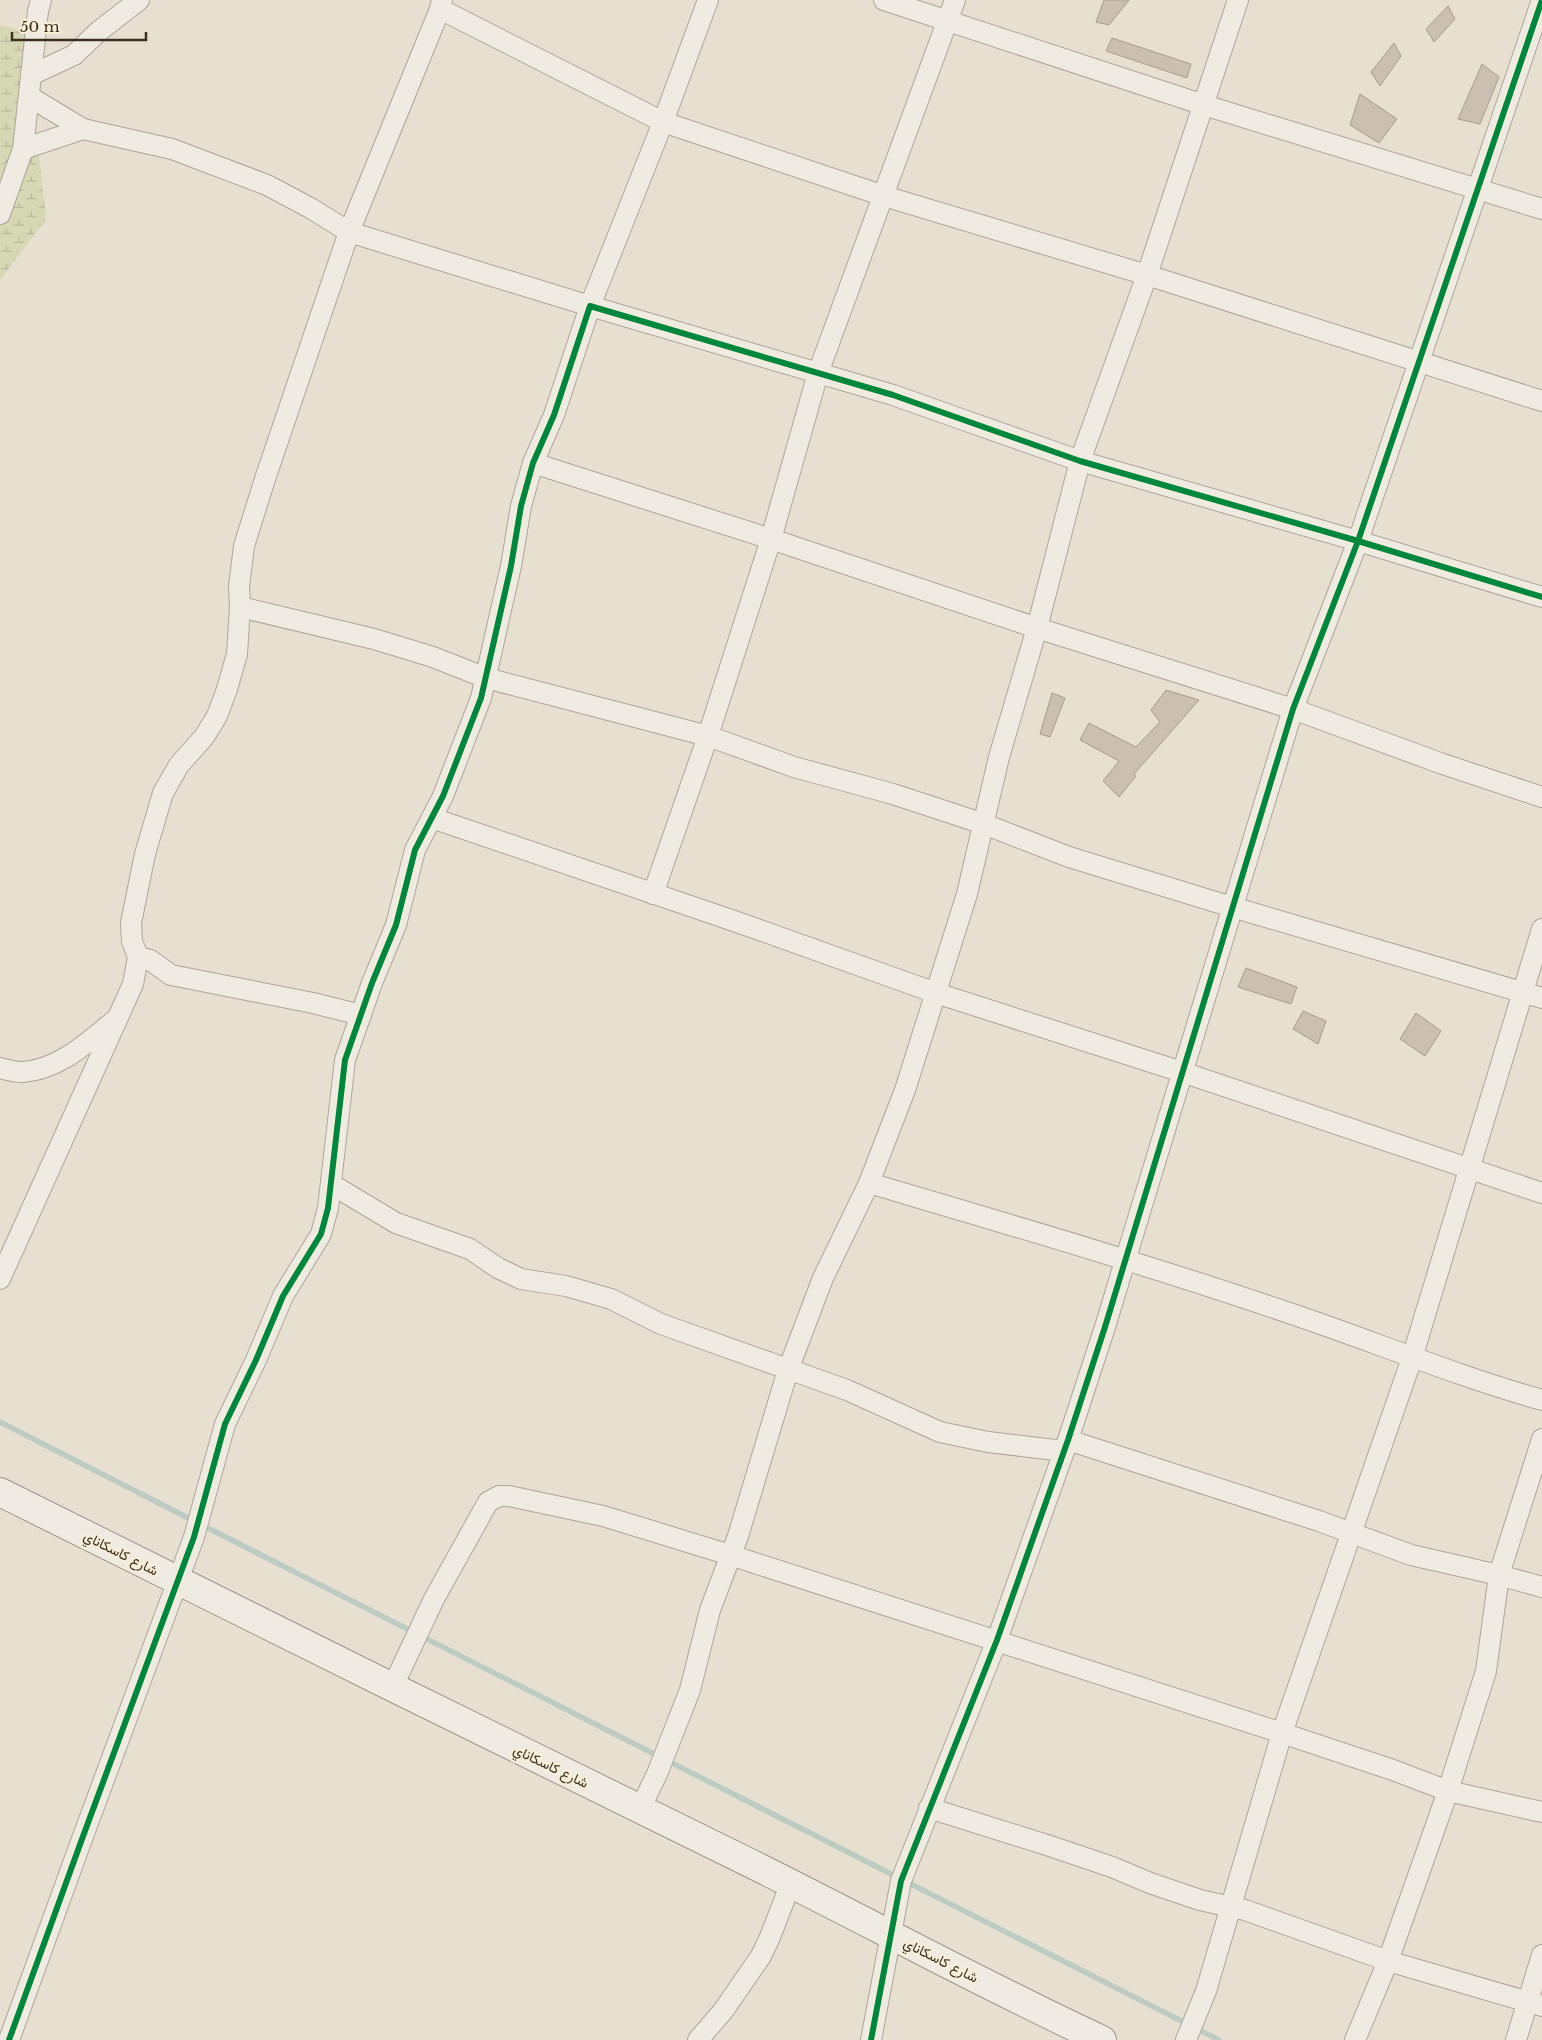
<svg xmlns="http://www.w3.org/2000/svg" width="1542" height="2040" viewBox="0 0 1542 2040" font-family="'Libre Baskerville',Vazirmatn,serif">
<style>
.wetland{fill:url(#wetland-marsh)}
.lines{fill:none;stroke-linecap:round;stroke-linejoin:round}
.stream{stroke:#bcccc2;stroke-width:5.5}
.building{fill:#cbbfb2;stroke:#a89c90}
.street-casing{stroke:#ada599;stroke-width:22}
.secondary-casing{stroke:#9c958a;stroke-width:30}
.street{stroke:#efebe3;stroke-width:20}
.secondary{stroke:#efebe3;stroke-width:28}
.cycleway-casing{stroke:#f7eed8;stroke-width:9}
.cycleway{stroke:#00873e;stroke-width:6}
.labels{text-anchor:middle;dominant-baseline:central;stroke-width:4.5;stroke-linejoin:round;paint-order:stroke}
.street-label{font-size:14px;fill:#3d2e20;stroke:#f7eed8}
</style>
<defs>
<pattern id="wetland-marsh" width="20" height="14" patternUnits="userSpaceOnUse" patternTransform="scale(1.25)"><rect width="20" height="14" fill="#d6d7b3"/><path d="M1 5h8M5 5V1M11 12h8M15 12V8" fill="none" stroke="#b9b99a"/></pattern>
</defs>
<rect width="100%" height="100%" fill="#e7e0d1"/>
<!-- wetland -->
<polygon class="wetland" points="0,25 25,32 46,219 0,280"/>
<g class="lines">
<!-- stream -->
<g class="stream">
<polyline points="0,1422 194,1521"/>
<polyline points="202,1525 1219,2040"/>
</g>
</g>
<!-- building -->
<g class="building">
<polygon points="1104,0 1129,0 1109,25 1096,22"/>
<polygon points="1448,6 1455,19 1434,42 1426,29"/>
<polygon points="1112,38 1191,64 1187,78 1106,51"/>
<polygon points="1394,43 1401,56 1380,86 1371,72"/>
<polygon points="1482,64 1499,77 1480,124 1458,119"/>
<polygon points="1360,94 1397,119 1379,143 1350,125"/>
<polygon points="1166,690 1199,700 1134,774 1136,776 1119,797 1103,781 1119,761 1080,740 1089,723 1136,747 1160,722 1151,710"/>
<polygon points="1052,693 1065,698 1050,737 1040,734"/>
<polygon points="1246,968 1297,987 1291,1004 1238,987"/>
<polygon points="1303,1011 1326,1021 1318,1044 1293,1029"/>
<polygon points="1416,1013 1441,1031 1425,1056 1400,1039"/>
</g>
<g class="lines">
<defs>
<g id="street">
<polyline points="442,0 440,9 349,232 590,306 663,122 708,0"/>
<polyline points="884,0 1204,105 1542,209"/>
<polyline points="440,9 663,122 884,196 1147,275 1542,401"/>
<polyline points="31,75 74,55 99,31 139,0"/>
<polyline points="23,149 83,129"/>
<polyline points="0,214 23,149 38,11 41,0"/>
<polyline points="533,463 771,539 1037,628 1293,709 1440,763 1542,797"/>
<polyline points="240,607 374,639 433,657 486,678 708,736 794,767 893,794 984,824 1069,857 1232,907 1542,998"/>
<polyline points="432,818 737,922 936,993 1182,1072 1542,1193"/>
<polyline points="653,894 708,736 771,539 818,373 955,0"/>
<polyline points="138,957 150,960 171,975 313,1003 361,1015"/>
<path d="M 0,1068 C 7,1070 16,1072 23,1072 C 60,1069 88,1042 115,1020"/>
<path d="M 869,1183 C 1011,1225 1152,1266 1292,1314 C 1375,1342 1457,1376 1542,1400"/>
<polyline points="331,1184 396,1223 470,1249 498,1268 521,1279 566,1286 611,1299 661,1324 847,1390 940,1432 988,1442 1064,1451"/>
<polyline points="0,1279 133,984 138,957 132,941 131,923 145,854 163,793 179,765 204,737 217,716 227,689 237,654 240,607 239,586 244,546 265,479 349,232 312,209 267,185 172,149 83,129 30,97"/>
<polyline points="1068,1440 1319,1521 1411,1555 1499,1575 1542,1587"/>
<polyline points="392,1688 434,1599 488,1502 499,1496 509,1496 603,1516 730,1555 1282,1733 1393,1770 1448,1791 1542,1812"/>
<polyline points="929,1808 1047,1845 1112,1867 1150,1883 1200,1900 1245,1910 1388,1961 1542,2006"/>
<polyline points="640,1809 657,1774 690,1690 710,1610 738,1536 788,1370 823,1278 869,1183 905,1090 967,894 999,757 1037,628 1080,461 1147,275 1238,0"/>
<polyline points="9,2040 82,1839 194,1537 225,1424 256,1360 283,1296 321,1234 328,1208 345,1060 372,983 396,925 415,850 443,796 481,698 511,566 521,506 533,463 554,415 590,306 893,395 1080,461 1358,541 1542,597"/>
<polyline points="698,2040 723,2011 761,1956 770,1937 791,1883"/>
<polyline points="871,2040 901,1881 997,1640 1068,1440 1105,1327 1293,709 1358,541 1542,0"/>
<polyline points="1186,2040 1206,1991 1282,1733 1412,1358 1542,929"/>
<polyline points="1355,2040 1388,1961 1448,1791 1486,1671 1499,1575 1542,1439"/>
<polyline points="1516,2040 1542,1955"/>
</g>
<path id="secondary" d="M 0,1492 C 253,1619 506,1743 760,1868 C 874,1925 986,1986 1102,2040"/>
</defs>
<!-- street casing -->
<use href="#street" class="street-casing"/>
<!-- secondary casing -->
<use href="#secondary" class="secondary-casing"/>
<!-- street -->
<use href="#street" class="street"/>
<!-- secondary -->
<use href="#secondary" class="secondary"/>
<defs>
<g id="cycleway">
<polyline points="9,2040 82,1839 194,1537 225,1424 256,1360 283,1296 321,1234 328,1208 345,1060 372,983 396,925 415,850 443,796 481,698 511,566 521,506 533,463 554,415 590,306 893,395 1080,461 1358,541 1542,597"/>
<polyline points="871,2040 901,1881 997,1640 1068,1440 1105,1327 1293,709 1358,541 1542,0"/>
</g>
</defs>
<!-- cycleway casing -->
<use href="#cycleway" class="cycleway-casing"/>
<!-- cycleway -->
<use href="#cycleway" class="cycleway"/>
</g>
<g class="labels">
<!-- street labels -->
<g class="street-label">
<text transform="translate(121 1553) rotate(27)">شارع كاسكاناي</text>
<text transform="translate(551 1766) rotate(26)">شارع كاسكاناي</text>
<text transform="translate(941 1960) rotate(27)">شارع كاسكاناي</text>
</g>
</g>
<!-- scale -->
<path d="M12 32v8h134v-8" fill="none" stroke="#3d2e20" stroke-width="2.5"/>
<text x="20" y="32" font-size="15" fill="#3d2e20" stroke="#f7eed8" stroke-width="4" paint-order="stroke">50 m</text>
</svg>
